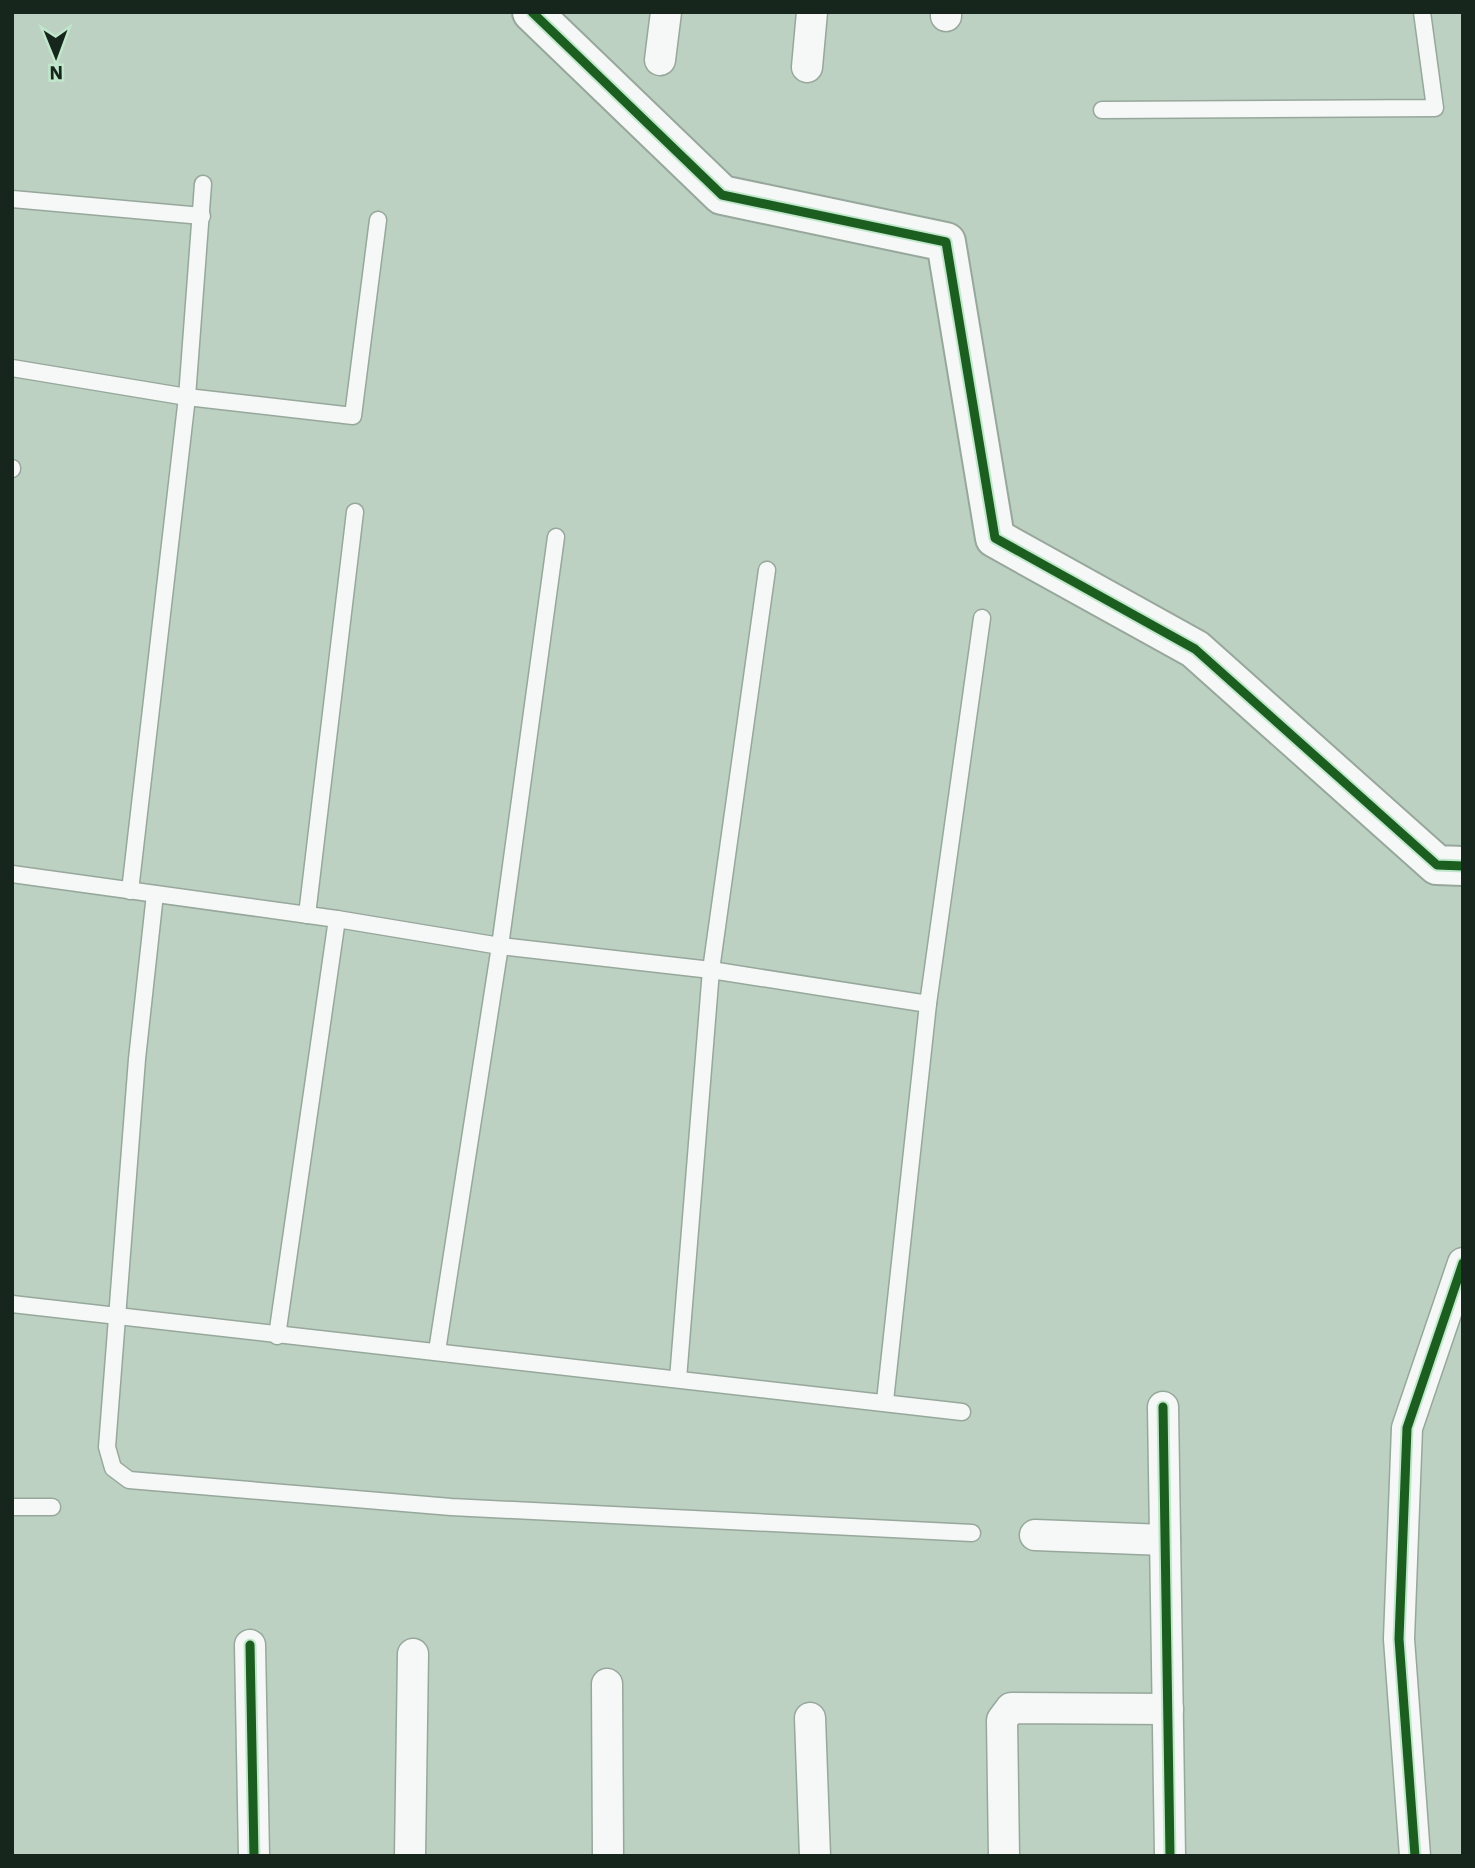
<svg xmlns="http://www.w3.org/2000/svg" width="1475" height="1868" viewBox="0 0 1475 1868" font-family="'IBM Plex Sans',sans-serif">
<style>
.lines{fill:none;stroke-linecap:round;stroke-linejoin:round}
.lane-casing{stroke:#97a79c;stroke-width:19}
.street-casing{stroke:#97a79c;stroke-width:33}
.secondary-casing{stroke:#97a79c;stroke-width:42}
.lane{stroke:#f5f8f6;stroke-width:16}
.street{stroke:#f5f8f6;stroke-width:30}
.secondary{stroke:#f5f8f6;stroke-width:38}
.cycleway-casing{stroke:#c0e7cb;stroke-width:13}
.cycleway{stroke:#1b5e20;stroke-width:9}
</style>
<rect width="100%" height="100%" fill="#bcd1c2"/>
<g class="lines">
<defs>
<g id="lane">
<polyline points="1102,110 1435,108 1422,12"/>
<polyline points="12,199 202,216"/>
<polyline points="12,368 187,397 353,416 378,220"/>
<polyline points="12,469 12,468"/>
<polyline points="12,874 337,919 500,946 711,970 928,1004 982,618"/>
<polyline points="130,891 187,397 203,184"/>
<polyline points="155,894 137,1059 107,1447 113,1468 129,1480 451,1507 972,1533"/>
<polyline points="307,915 355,512"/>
<polyline points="12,1304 962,1412"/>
<polyline points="277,1336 337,919"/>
<polyline points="437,1351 500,946 556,537"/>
<polyline points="678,1379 711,970 767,570"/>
<polyline points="885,1401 928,1004"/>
<polyline points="12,1507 52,1507"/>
</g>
<g id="street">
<polyline points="946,16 946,12"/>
<polyline points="660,60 666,12"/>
<polyline points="807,67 812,12"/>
<polyline points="1163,1407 1170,1856"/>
<polyline points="1035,1535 1165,1540"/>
<polyline points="250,1645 254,1856"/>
<polyline points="607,1684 608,1856"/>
<polyline points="810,1718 815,1856"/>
<polyline points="410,1856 413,1654"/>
<polyline points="1004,1856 1002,1720 1011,1708 1168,1709"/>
<polyline points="1415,1856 1399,1639 1407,1428 1463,1263"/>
</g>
<polyline id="secondary" points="532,12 722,195 946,242 995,538 1195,649 1437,865 1463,866"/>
</defs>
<!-- lane casing -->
<use href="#lane" class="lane-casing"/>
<!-- street casing -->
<use href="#street" class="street-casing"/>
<!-- secondary casing -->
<use href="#secondary" class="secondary-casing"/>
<!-- lane -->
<use href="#lane" class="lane"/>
<!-- street -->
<use href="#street" class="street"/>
<!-- secondary -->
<use href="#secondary" class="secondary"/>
<defs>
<g id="cycleway">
<polyline points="532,12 722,195 946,242 995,538 1195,649 1437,865 1463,866"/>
<polyline points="1163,1407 1170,1856"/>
<polyline points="250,1645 254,1856"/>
<polyline points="1415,1856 1399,1639 1407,1428 1463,1263"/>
</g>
</defs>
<!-- cycleway casing -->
<use href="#cycleway" class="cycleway-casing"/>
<!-- cycleway -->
<use href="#cycleway" class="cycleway"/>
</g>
<!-- border -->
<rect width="1475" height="1868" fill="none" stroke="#17261c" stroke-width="28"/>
<!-- north arrow -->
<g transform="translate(56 56) rotate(179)" stroke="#c0e7cb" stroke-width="5" paint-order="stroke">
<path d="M0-5L12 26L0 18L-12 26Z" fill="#17261c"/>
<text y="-10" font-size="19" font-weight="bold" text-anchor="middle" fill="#17261c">N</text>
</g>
</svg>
